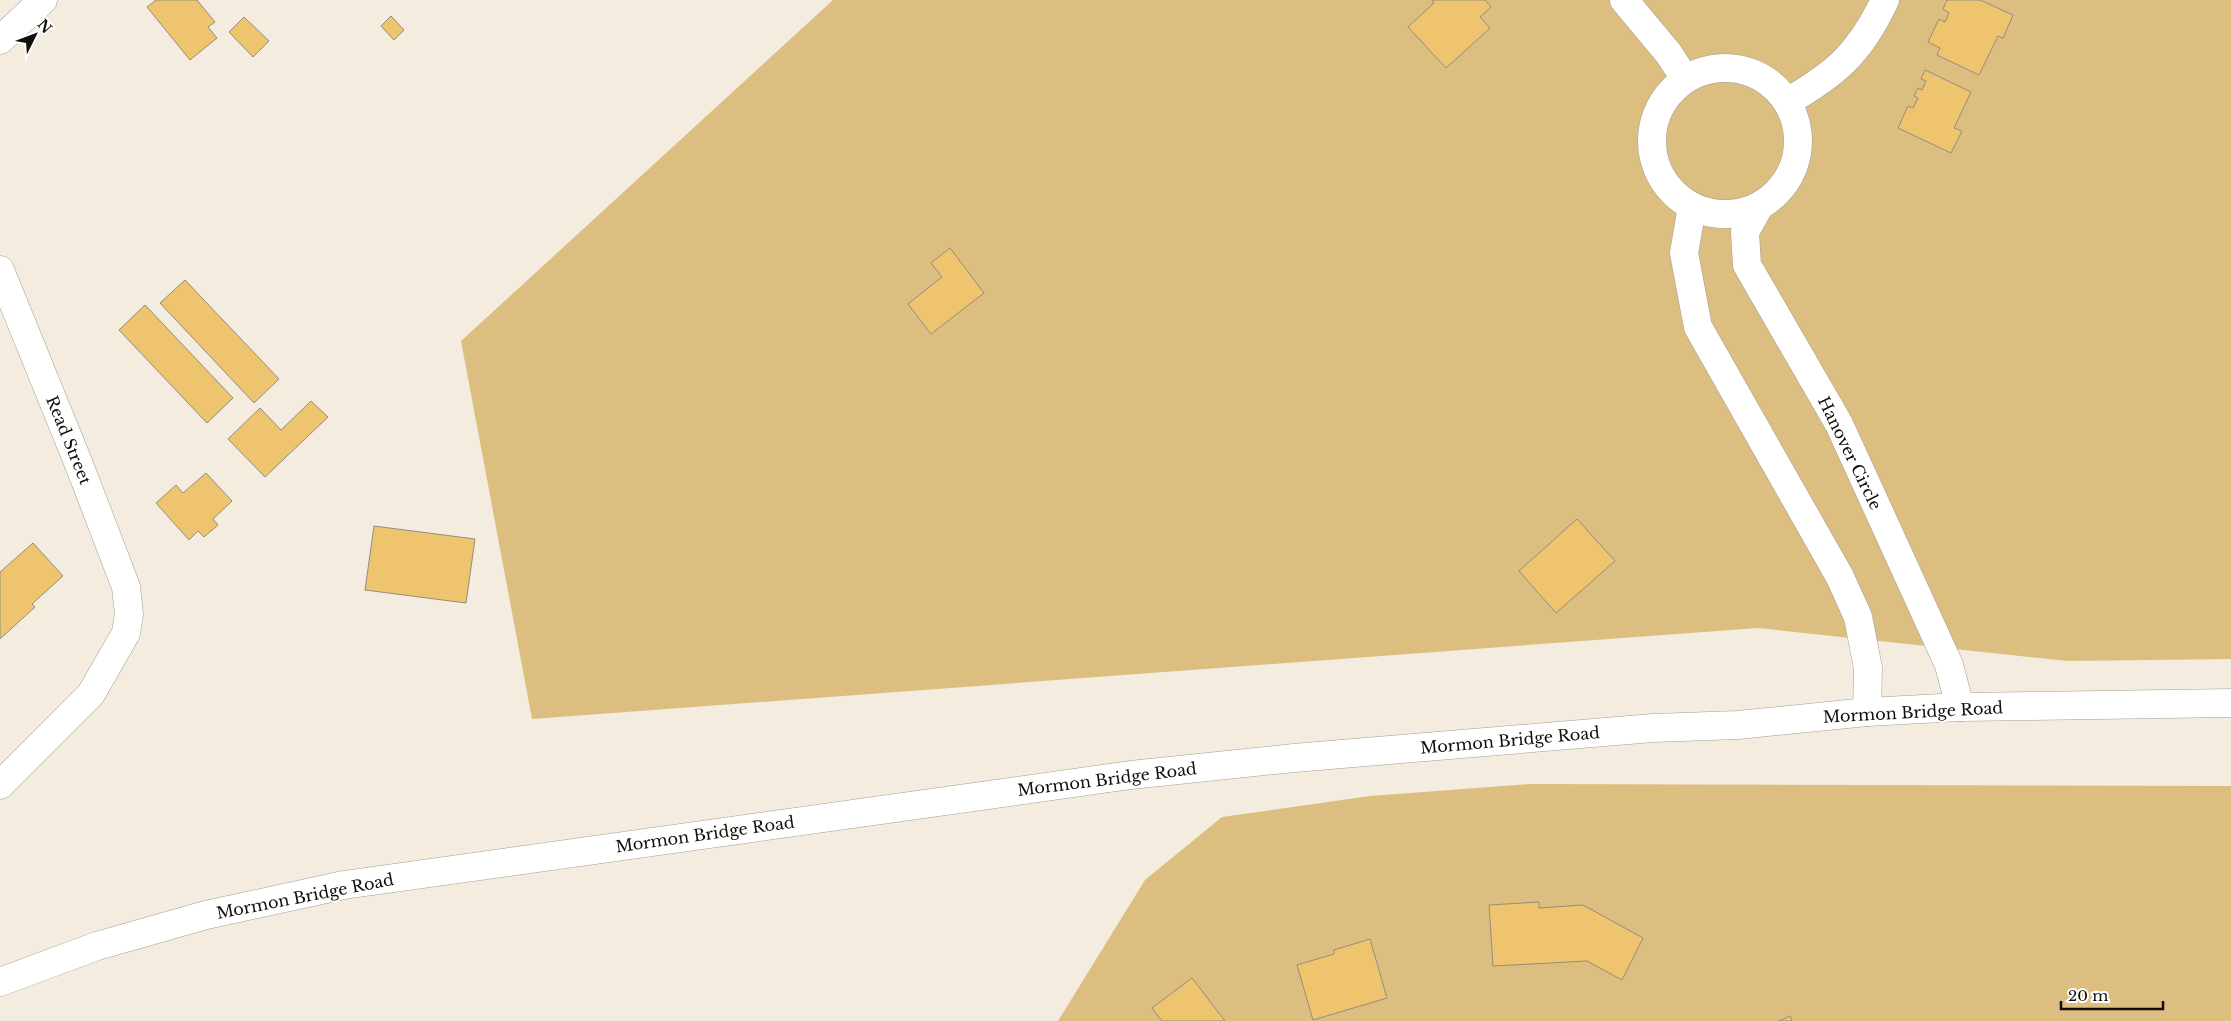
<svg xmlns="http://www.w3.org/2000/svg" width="2231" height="1021" viewBox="0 0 2231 1021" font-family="'Libre Baskerville',serif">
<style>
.green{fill:#ddbe81}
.building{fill:#efc46e;stroke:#938d81}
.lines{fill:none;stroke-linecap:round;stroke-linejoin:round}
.minor-casing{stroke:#a49e92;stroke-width:29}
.secondary-casing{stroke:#a49e92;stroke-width:29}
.minor{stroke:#fff;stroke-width:28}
.secondary{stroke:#fff;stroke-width:28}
.labels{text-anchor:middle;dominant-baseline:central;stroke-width:4;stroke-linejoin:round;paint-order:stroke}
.street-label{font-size:16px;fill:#110f0a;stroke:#fff}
</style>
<rect width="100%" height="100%" fill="#f3ecdf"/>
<!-- green -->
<g class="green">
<polygon points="833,0 2231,0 2231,659 2068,661 1758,628 532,719 461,341"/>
<polygon points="1530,784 2231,786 2231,1021 1058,1021 1145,880 1222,817 1370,796"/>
</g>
<!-- building -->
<g class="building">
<polygon points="156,0 197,0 215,22 208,27 217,38 190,60 147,7"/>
<polygon points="1432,0 1485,0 1491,7 1480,17 1490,28 1446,68 1408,27 1434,3"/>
<polygon points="1947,0 1980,0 2013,15 2003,38 1998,36 1979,75 1937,55 1940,48 1928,42 1939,19 1945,22 1949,13 1943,9"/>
<polygon points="391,16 404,30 394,40 381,26"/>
<polygon points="244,17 269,41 253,57 229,32"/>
<polygon points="1925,70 1971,92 1954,128 1962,131 1951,153 1898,128 1908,106 1913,108 1918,98 1914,96 1918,88 1922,90 1926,81 1921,79"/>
<polygon points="950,248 984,293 931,334 908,304 942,277 931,263"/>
<polygon points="185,280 279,379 254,403 160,303"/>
<polygon points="145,305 233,398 207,423 119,330"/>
<polygon points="311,401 328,417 265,477 228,439 260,408 281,430"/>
<polygon points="206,473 232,501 213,519 218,525 204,537 198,531 189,540 156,503 176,485 183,493"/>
<polygon points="1577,519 1615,561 1556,613 1519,571"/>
<polygon points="374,526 475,539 466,603 365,590"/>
<polygon points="33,543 63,576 32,604 35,607 0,639 0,572"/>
<polygon points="1539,902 1539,908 1583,905 1643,938 1622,980 1587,961 1493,966 1489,905"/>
<polygon points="1370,939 1387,998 1313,1020 1297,965 1334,954 1334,950"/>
<polygon points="1192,978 1225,1021 1162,1021 1152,1008"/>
<polygon points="1790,1016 1792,1021 1779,1021"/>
</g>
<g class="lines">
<defs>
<g id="minor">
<polyline points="1624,0 1669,54 1685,79"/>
<polyline points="0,40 43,0"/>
<circle cx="1725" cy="141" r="73"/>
<path d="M 1787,102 C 1837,73 1860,53 1885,0"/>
<polyline points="1692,207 1684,253 1698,327 1840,577 1858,617 1868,668 1867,712"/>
<polyline points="1759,207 1745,232 1747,265 1839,424 1949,665 1960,707"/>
<polyline points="0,270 80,467 126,587 129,614 126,633 91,694 0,785"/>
</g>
<polyline id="secondary" points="0,982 97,946 206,915 344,885 1131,775 1294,758 1653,728 1738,725 1867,712 1960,707 2231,703"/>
</defs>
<!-- minor casing -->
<use href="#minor" class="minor-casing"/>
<!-- secondary casing -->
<use href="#secondary" class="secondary-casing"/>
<!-- minor -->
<use href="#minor" class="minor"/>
<!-- secondary -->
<use href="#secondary" class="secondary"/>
</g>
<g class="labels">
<!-- street labels -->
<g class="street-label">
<text transform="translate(69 440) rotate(68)">Read Street</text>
<text transform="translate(1850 453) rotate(64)">Hanover Circle</text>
<text transform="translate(1913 712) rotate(-3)">Mormon Bridge Road</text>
<text transform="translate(1510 740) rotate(-5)">Mormon Bridge Road</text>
<text transform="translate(1107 779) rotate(-7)">Mormon Bridge Road</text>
<text transform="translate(705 834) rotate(-8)">Mormon Bridge Road</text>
<text transform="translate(305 896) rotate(-11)">Mormon Bridge Road</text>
</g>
</g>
<!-- north arrow -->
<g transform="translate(35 35) rotate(48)" stroke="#ffffff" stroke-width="4" paint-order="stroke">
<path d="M0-4L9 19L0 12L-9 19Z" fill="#110f0a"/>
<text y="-8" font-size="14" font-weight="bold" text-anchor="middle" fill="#110f0a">N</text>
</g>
<!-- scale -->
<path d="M2061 1001v8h102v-8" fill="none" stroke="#110f0a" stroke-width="2.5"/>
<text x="2068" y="1001" font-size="15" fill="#110f0a" stroke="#ffffff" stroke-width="4" paint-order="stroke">20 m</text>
</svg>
